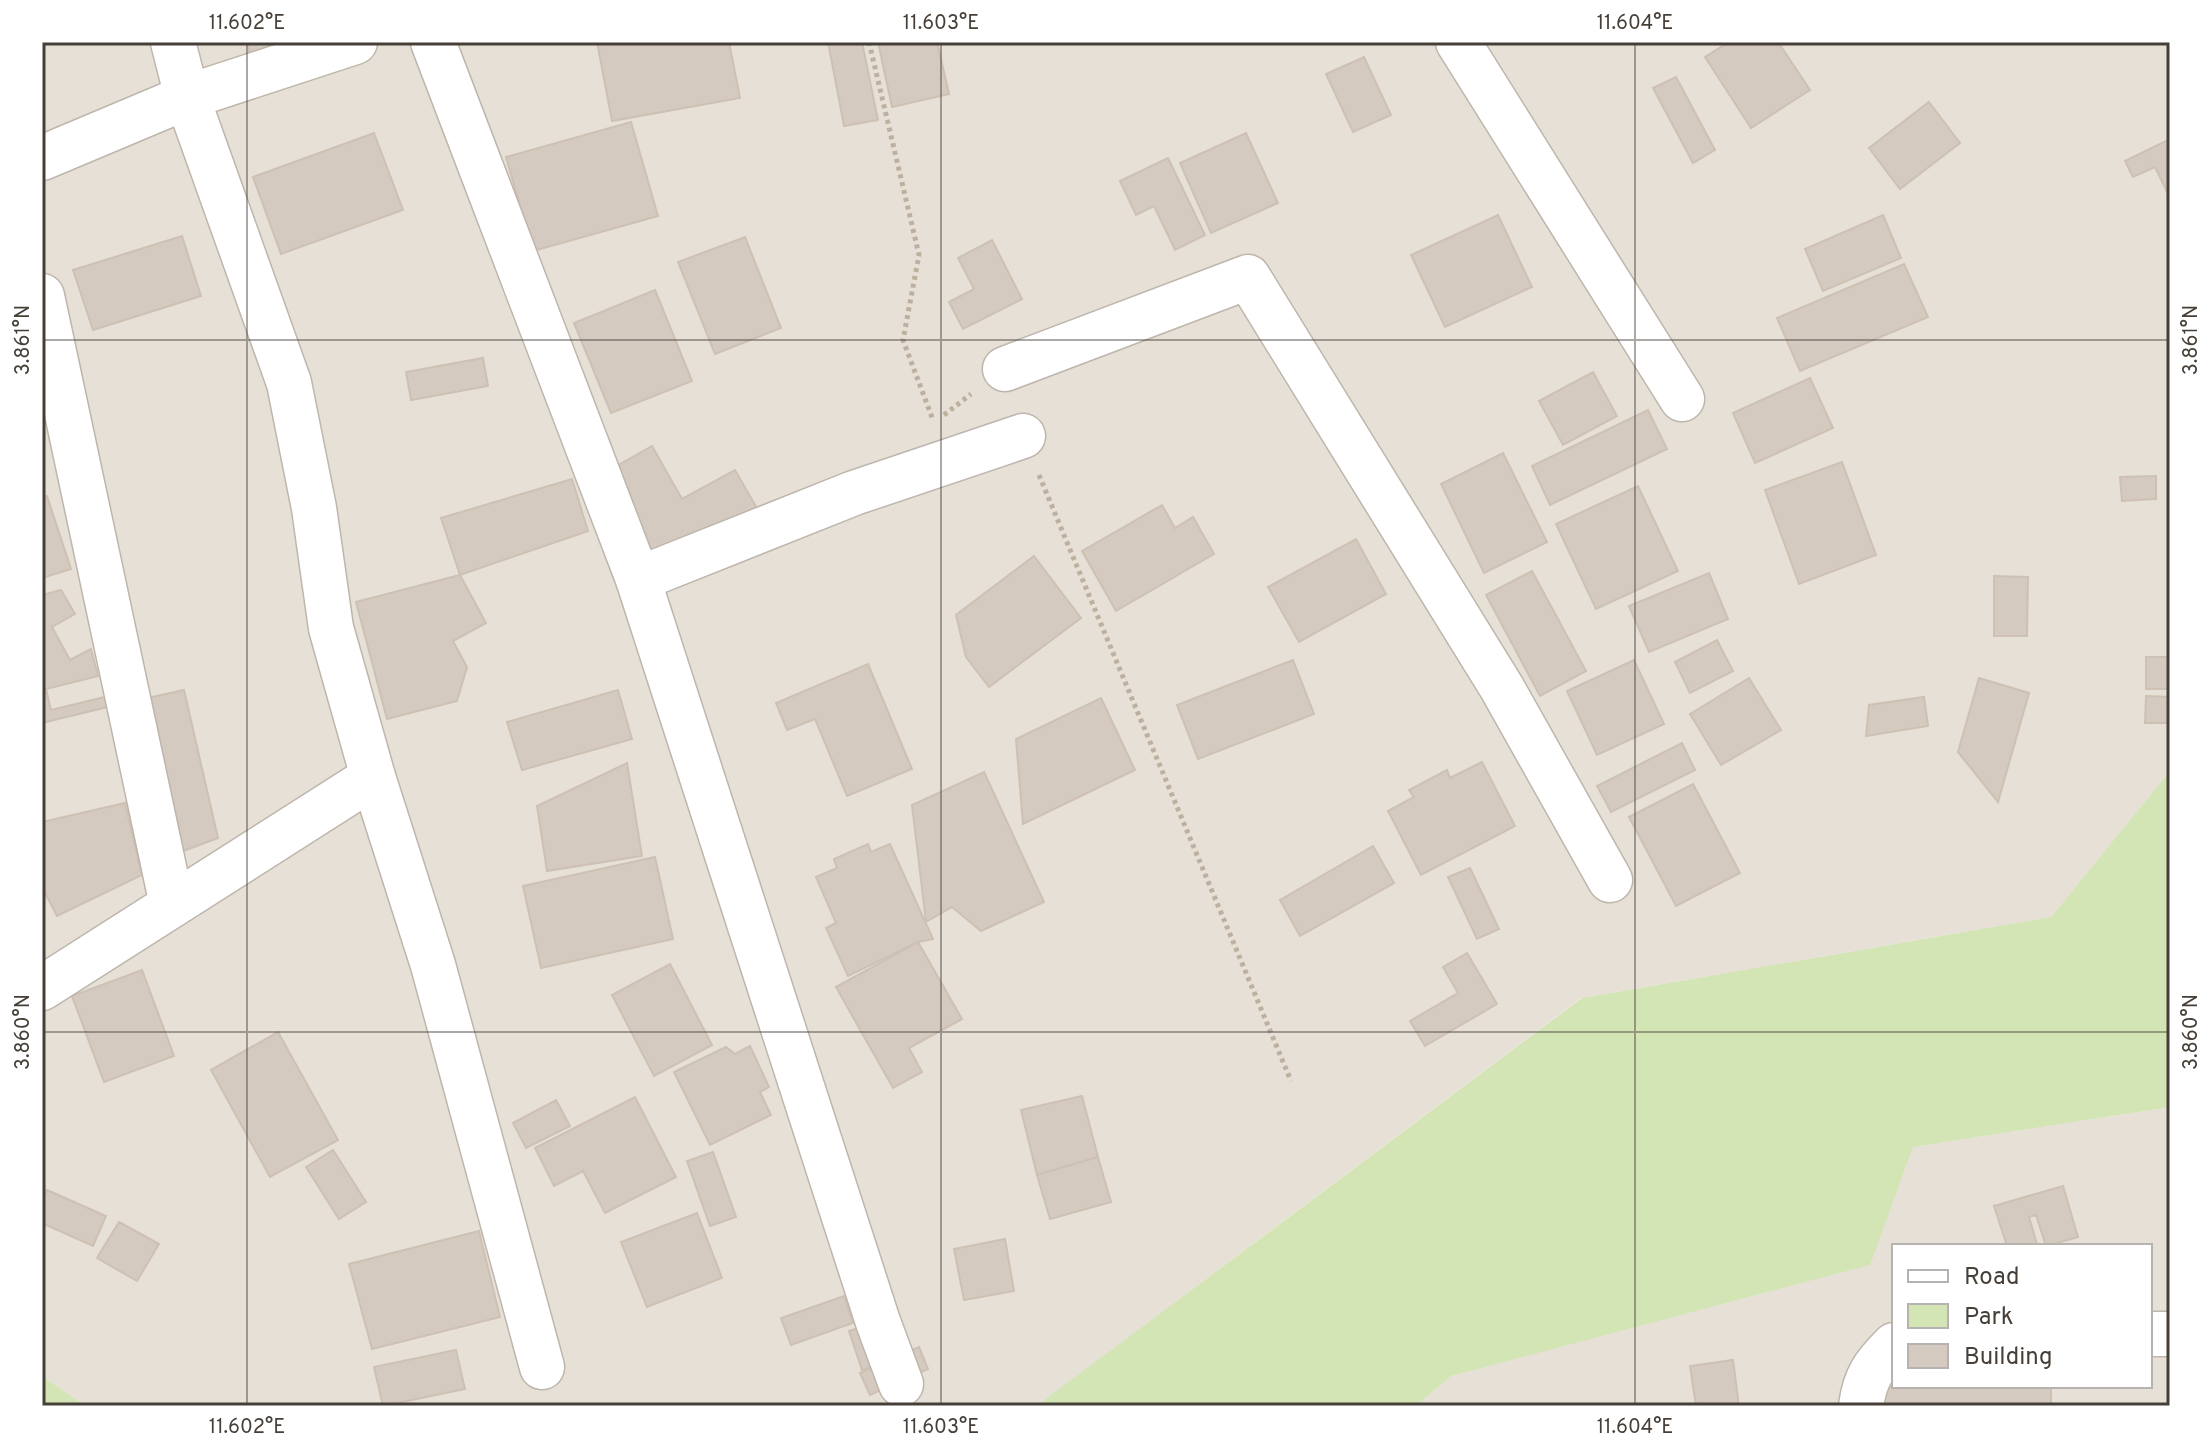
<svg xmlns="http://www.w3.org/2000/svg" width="2212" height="1448" viewBox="0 0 2212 1448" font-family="Overpass,sans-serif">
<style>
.residential{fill:#e6e0d7;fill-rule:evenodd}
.green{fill:#d3e4b5}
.building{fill:#d4cabf;stroke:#cec1b3;stroke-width:2}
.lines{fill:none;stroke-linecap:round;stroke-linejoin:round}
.minor-casing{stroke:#beb6ac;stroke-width:47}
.path{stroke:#beb09e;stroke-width:5;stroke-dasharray:4 4;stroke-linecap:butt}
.minor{stroke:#fff;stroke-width:44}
.ticks{fill:none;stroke:#463f38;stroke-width:2;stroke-opacity:0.45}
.neatline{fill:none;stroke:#463f38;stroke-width:3}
.ticks-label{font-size:20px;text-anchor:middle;fill:#463f38}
</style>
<rect width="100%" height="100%" fill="#f3efe9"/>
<!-- residential -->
<g class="residential">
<polygon points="42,42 2170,42 2170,771 2051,917 1581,998 1036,1406 84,1405 42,1376"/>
<path d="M 2170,1107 L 2170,1406 L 1416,1406 L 1451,1376 L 1869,1265 L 1913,1147 ZM 1894,1246 L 2150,1246 L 2150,1386 L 1894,1386 Z"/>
</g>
<!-- green -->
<g class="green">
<polygon points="2170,771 2170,1107 1913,1147 1870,1265 1451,1376 1416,1406 1036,1406 1582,998 2051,917"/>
<polygon points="42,1376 84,1405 95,1406 42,1406"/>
</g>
<!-- building -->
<g class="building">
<polygon points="248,42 299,42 250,59"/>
<polygon points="597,42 729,42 740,98 612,121"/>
<polygon points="828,42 862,42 878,120 844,126"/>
<polygon points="878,42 937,42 949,94 892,107"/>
<polygon points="1729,42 1778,42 1810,90 1751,128 1705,57"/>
<polygon points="1364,57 1391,115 1353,132 1326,74"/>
<polygon points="1676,77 1715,150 1693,163 1653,88"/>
<polygon points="1929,102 1960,143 1900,189 1869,148"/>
<polygon points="631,122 658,216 533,251 506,157"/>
<polygon points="374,133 403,210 281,254 253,177"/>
<polygon points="1246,133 1278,203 1211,233 1180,163"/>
<polygon points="2170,139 2170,198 2155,167 2133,177 2125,161"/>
<polygon points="1168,158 1205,235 1175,250 1154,206 1136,215 1120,181"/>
<polygon points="1498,215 1532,287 1445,327 1411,255"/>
<polygon points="1883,215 1901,258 1823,291 1805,249"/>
<polygon points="182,236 201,296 93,330 73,270"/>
<polygon points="745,237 781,328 715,354 678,262"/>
<polygon points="992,240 1022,299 963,329 949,302 974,289 958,258"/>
<polygon points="1904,264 1928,317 1800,371 1777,318"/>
<polygon points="655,290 692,381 611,413 574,323"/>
<polygon points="483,358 488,386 411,400 406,372"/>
<polygon points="1593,372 1617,416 1563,445 1539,401"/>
<polygon points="1810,378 1833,428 1755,463 1733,413"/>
<polygon points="1648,410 1667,449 1550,505 1532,466"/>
<polygon points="652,446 682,499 735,470 766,524 661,582 601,475"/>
<polygon points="1503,453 1547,542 1484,573 1441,484"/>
<polygon points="1842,462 1876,555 1799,584 1765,490"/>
<polygon points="2156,476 2156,499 2122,501 2120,477"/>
<polygon points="572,479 588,531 460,575 441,518"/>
<polygon points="1638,486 1678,571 1596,609 1556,524"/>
<polygon points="47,496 71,569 42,578 42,498"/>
<polygon points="1162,505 1175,528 1193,517 1214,554 1116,611 1082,551"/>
<polygon points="1356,539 1386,594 1299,642 1268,587"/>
<polygon points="1034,556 1081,618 989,687 966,657 956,615"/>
<polygon points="1532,571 1586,671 1540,696 1486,595"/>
<polygon points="1709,573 1728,619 1649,652 1629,606"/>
<polygon points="460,575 486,623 453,641 467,667 457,701 387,719 356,602"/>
<polygon points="1994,576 2028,577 2027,636 1994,636"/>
<polygon points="61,590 75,614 52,627 70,660 91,649 98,676 46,689 51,710 113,695 116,705 42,723 42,595"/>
<polygon points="1717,640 1733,671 1690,693 1675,662"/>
<rect x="2146" y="657" width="23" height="32"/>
<polygon points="1293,660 1314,714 1198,759 1177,705"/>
<polygon points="1634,660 1664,724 1597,755 1567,691"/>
<polygon points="868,664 912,769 847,796 815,719 787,730 776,703"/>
<polygon points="1749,678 1781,730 1721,765 1690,714"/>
<polygon points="1979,678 2029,693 1998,802 1958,752"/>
<polygon points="184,690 218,838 149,864 116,705"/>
<polygon points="618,690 632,739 522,770 507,722"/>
<polygon points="2146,696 2170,697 2170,723 2145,723"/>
<polygon points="1924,697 1928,726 1866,736 1869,705"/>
<polygon points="1101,698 1135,770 1023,824 1016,739"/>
<polygon points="1682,743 1695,770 1611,812 1597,786"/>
<polygon points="1482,762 1515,826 1421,875 1388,811 1414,797 1409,790 1447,770 1450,778"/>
<polygon points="627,763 642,856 547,871 537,806"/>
<polygon points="984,772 1044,902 981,931 952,907 926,922 912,805"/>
<polygon points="1693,784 1740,873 1676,906 1629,817"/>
<polygon points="125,803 142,875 57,916 42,887 42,822"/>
<polygon points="868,844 871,852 890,844 933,939 918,942 848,976 826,928 836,923 816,877 837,868 834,859"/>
<polygon points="1373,846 1394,883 1300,936 1280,900"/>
<polygon points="655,857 673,939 541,968 523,886"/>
<polygon points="1470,868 1499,929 1477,939 1448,877"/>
<polygon points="918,942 962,1019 909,1048 922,1072 893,1088 836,987"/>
<polygon points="1467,953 1497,1004 1425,1046 1410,1021 1458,993 1443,967"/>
<polygon points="670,964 712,1045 654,1076 612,995"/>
<polygon points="142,970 174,1056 104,1082 72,996"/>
<polygon points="278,1032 338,1140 270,1177 211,1070"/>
<polygon points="750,1046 769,1087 760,1092 771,1115 710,1145 674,1072 726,1047 735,1054"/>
<polygon points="1082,1096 1098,1157 1037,1175 1021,1110"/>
<polygon points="635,1097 676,1177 605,1213 583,1171 554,1186 535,1148"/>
<polygon points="556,1100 570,1126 526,1148 513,1123"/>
<polygon points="333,1150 366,1202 339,1219 306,1167"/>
<polygon points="713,1152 736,1217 710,1226 687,1161"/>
<polygon points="1098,1157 1111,1202 1050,1219 1037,1175"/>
<polygon points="2063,1186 2078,1237 2046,1246 2036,1215 2029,1217 2037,1244 2007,1246 1994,1206"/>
<polygon points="47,1190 106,1216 93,1246 42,1223 42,1200"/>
<polygon points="697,1213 722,1278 647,1307 621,1242"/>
<polygon points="119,1222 159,1244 137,1281 97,1258"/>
<polygon points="479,1231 500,1317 372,1349 349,1264"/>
<polygon points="1005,1239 1014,1291 964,1300 954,1249"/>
<polygon points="844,1296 853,1323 791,1345 781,1318"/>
<polygon points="878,1322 890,1361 862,1370 849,1331"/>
<polygon points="919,1347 928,1369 870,1395 860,1373"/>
<polygon points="456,1350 465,1389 383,1406 374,1367"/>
<polygon points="1733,1360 1739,1406 1696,1406 1690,1366"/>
<polygon points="1884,1365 1894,1365 1894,1386 2051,1386 2051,1406 1884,1406"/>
</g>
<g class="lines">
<defs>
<g id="minor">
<polyline points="173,42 187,97 289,383 314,508 331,628 373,777 433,965 542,1367"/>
<polyline points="433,42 638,579 878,1322 901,1384"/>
<polyline points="1458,42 1682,399"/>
<polyline points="42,158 187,97 355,42"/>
<polyline points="42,296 172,905"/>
<polyline points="1005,369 1248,277 1502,688 1610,880"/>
<polyline points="638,579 854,493 1023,436"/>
<polyline points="42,988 373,777"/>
<polyline points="2150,1334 2170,1334"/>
<path d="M 1861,1406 C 1865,1377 1874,1365 1894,1345"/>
</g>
</defs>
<!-- minor casing -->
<use href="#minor" class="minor-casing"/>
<!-- path -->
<g class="path">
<polyline points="869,42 919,255 903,340 933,420"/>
<polyline points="944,415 971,394"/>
<polyline points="1039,475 1291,1081"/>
</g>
<!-- minor -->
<use href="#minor" class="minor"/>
</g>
<!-- ticks -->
<path class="ticks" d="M 247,42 L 247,1406M 941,42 L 941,1406M 1635,42 L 1635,1406M 42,340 L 2170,340M 42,1032 L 2170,1032"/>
<!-- border -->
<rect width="2212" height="1448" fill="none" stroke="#ffffff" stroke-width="88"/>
<!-- legend -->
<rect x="1892" y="1244" width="260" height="144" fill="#ffffff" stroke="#b5b2af" stroke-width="2"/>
<rect x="1908" y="1270" width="40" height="12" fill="#ffffff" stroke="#b5b2af" stroke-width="2"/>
<text x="1964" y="1284" font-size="24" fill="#463f38">Road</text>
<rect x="1908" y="1304" width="40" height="24" fill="#d3e4b5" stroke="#b5b2af" stroke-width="2"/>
<text x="1964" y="1324" font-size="24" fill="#463f38">Park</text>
<rect x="1908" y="1344" width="40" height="24" fill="#d4cabf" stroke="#b5b2af" stroke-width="2"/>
<text x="1964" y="1364" font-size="24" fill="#463f38">Building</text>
<rect x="44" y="44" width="2124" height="1360" class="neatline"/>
<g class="ticks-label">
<text x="247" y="29">11.602°E</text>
<text x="941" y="29">11.603°E</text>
<text x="1635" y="29">11.604°E</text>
<text transform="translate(22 340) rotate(-90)" y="7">3.861°N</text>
<text transform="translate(2190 340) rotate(-90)" y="7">3.861°N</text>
<text transform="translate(22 1032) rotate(-90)" y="7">3.860°N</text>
<text transform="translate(2190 1032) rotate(-90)" y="7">3.860°N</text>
<text x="247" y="1433">11.602°E</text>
<text x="941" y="1433">11.603°E</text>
<text x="1635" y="1433">11.604°E</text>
</g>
</svg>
